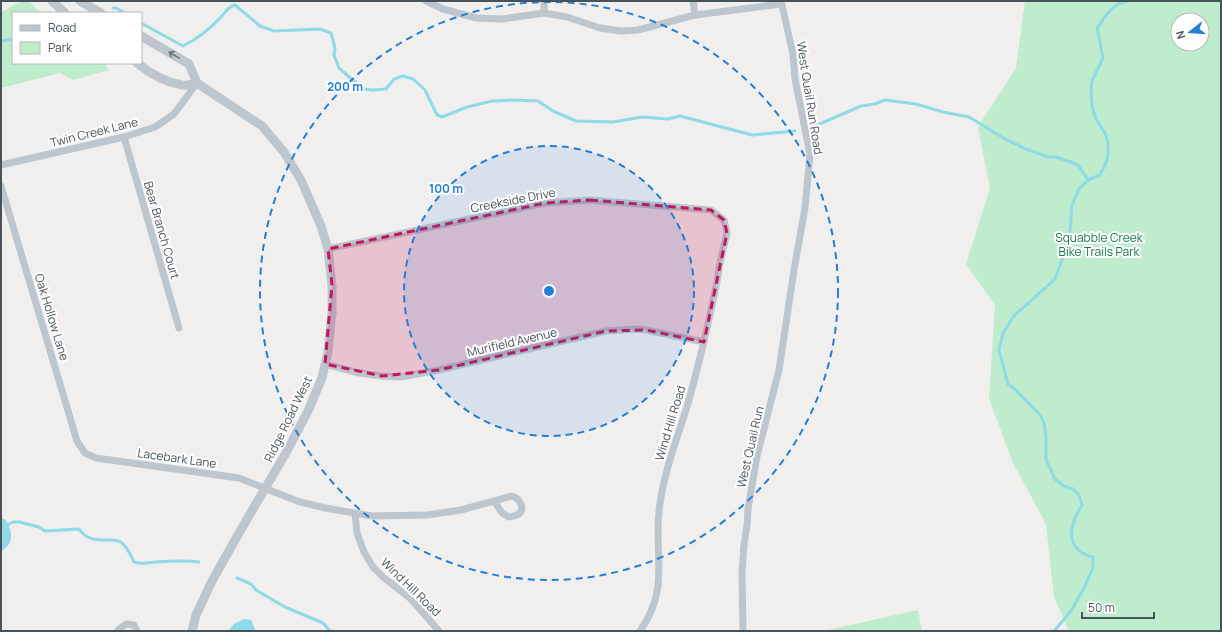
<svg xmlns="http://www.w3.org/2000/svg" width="1222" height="632" viewBox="0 0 1222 632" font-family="Manrope,sans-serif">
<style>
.green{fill:#bfeccd;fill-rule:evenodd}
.water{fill:#8edbe7}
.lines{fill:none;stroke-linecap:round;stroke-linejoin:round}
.stream{stroke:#8edbe7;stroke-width:3}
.minor{stroke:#bdc6cc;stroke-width:7}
.tertiary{stroke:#bdc6cc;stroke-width:9}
.oneway{stroke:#6a767c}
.marked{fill:#c2185b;fill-opacity:0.2;stroke:#c2185b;stroke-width:3;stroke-dasharray:8 5;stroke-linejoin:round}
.ring{fill:none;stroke:#237ed6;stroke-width:2;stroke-dasharray:7 5}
.labels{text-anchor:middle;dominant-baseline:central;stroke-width:4;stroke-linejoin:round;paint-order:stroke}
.street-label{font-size:12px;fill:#47535a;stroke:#fff}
.park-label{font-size:12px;fill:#1c7843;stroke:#fff}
.centre{fill:#237ed6;stroke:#fff;stroke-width:2}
.ring-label{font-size:12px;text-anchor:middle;font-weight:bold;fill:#237ed6;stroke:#fff;stroke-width:4;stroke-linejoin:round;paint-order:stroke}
</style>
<rect width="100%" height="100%" fill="#f1eeee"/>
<!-- green -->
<g class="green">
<polygon points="22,1 29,1 40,13 13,13 13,63 104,63 109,70 73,80 60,73 1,88 1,12"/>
<path d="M 1025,1 L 1221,1 L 1221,631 L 1069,631 L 1054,597 L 1046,524 L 1013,463 L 989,399 L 995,305 L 966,264 L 990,188 L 978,127 L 1016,68 ZM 1178,20 L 1202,20 L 1202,44 L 1178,44 Z"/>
<polygon points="918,610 922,631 823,631"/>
</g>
<!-- water -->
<g class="water">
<path d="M 1,518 L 6,520 C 12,531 15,544 1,551 Z"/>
<polygon points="244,619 251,620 256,631 228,631 234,624"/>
</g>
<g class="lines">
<!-- stream -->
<g class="stream">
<polyline points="113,8 116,8 125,13"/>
<path d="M 141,23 L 183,46 C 197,39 210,29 221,17 C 226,12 227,7 235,5 L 260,26 L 274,31 L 320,29 L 331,33 L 335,48 L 334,55 L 339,68 L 363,89 L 373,90 L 386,89 L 394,79 L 403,76 L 413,79 L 425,90 L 437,115 L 442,117 L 467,107 L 492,101 L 514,100 L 538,101 L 553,111 L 576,121 L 613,122 L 642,117 L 668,119 L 680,116 L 752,135 L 795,131"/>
<polyline points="1,41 13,39"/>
<polyline points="815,126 861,106 875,104 885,100 916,104 943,112 969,117 1007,140 1026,149 1048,157 1056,157 1071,162 1078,165 1088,180"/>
<path d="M 1,528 L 13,522 L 19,522 L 39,527 L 45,531 L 79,529 C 92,548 113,535 122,543 C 128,548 131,556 134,562 C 140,565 149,562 156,562 C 170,561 186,560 199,562"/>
<polyline points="237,578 251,584 256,590 285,607 323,623 330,631"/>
<path d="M 1054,631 L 1071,611 L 1084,588 L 1093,568 L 1093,557 C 1064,550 1069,525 1082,505 L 1079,495 L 1073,489 L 1064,486 L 1055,479 L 1046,459 L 1046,437 L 1044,423 L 1041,416 L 1016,390 L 1008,384 L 999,350 L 1003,333 L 1014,316 L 1055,279 L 1063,257 L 1070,232 L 1072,205 L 1079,189 L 1088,180 L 1100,175 L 1105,165 L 1108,156 L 1108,143 L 1105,133 L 1096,119 L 1092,106 L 1091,93 L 1092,81 L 1103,58 L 1097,28 C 1106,16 1111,4 1128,1"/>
</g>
<!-- minor -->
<g class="minor">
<polyline points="426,1 443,9 476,18 502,19 544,13 567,17 600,28 621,31 638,30 695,15 781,4"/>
<polyline points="693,1 695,15"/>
<polyline points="544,13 544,1"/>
<polyline points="124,137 179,328"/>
<polyline points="1,165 124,137 155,127 174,114 197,83"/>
<polyline points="1,186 77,441 85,453 96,458 239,478 300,502 325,508 372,516 427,515 461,510 494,501"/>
<path d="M 328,249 L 545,203 L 590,200 L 711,210 L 724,220 C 725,224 726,228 727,232 C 727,237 724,244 723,250 C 721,258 719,267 718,276 C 710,318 700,359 689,400 C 678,437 663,473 659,511 C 654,558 670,588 640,631"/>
<polyline points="325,364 359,373 382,376 401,377 439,370 606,331 637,329 646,330 704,342"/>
<path d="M 511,496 C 518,497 526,507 519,514 C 516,516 513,516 509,517 L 502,513 L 494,501 Z"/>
<polyline points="355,514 357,533 364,552 373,567 383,577 411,599 439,631"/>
<polyline points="118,631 119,629 126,624 134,625 137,631"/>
<polyline points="743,631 742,573 744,545 747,525 748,509 757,456 779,370 794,270 805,208 810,154 795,79 793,54 781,1"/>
</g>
<!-- tertiary -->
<g class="tertiary">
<polyline points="52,1 65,13"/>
<polyline points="80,1 101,13"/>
<polyline points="141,36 189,64 197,83 262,126 284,152 301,180 321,226 328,249 332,285 332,313 328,352 322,378 308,411 287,451 239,533 212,581 196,615 192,631"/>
<path d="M 137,63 C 149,73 165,82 182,85 C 186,86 192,84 197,83"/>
</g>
</g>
<!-- one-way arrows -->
<defs><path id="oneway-shaft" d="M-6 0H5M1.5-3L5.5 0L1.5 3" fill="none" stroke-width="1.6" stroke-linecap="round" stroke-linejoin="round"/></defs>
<use class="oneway" href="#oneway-shaft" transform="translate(174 55) rotate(-149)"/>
<!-- marked area -->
<path class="marked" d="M 590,200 L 711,210 L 724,220 L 727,233 L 704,342 L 646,330 L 606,331 L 439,370 L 382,376 L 325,364 L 332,285 L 328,249 L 545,203 Z"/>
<!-- distance rings -->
<circle cx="549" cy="291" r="145" fill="#237ed6" fill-opacity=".12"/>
<g class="ring">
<circle cx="549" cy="291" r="145"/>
<circle cx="549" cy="291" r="289"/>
</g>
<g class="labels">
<!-- street labels -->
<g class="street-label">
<text transform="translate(810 98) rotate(81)">West Quail Run Road</text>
<text transform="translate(94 132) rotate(-14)">Twin Creek Lane</text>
<text transform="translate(513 200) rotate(-11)">Creekside Drive</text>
<text transform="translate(162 230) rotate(74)">Bear Branch Court</text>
<text transform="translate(52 317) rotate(73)">Oak Hollow Lane</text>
<text transform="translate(512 342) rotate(-13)">Murifield Avenue</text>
<text transform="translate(288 419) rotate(-64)">Ridge Road West</text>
<text transform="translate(670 423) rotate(-73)">Wind Hill Road</text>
<text transform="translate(750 447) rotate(-77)">West Quail Run</text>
<text transform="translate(177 458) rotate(8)">Lacebark Lane</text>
<text transform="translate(411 587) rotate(44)">Wind Hill Road</text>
</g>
<!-- park labels -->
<g class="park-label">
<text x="1099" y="237">Squabble Creek<tspan x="1099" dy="14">Bike Trails Park</tspan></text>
</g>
</g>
<circle cx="549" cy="291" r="6" class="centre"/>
<g class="ring-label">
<text x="345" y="91">200 m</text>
<text x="446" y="193">100 m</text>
</g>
<!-- border -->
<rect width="1222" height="632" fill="none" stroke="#47535a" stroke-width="4"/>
<!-- legend -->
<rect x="12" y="12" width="130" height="52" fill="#ffffff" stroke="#b5babd"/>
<rect x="20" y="25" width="20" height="6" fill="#bdc6cc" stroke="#b5babd"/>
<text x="48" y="32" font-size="12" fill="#47535a">Road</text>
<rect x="20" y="42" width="20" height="12" fill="#bfeccd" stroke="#b5babd"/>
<text x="48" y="52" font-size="12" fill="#47535a">Park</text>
<!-- north arrow -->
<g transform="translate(1190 32) rotate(253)"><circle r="19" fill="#ffffff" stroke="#b5babd"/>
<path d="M0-3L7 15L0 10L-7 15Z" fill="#237ed6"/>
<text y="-6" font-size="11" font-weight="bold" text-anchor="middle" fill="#47535a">N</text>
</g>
<!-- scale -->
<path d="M1082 612v6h72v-6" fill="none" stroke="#47535a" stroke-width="2"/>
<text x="1088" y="612" font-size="12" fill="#47535a" stroke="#ffffff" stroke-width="3" paint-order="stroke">50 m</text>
</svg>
